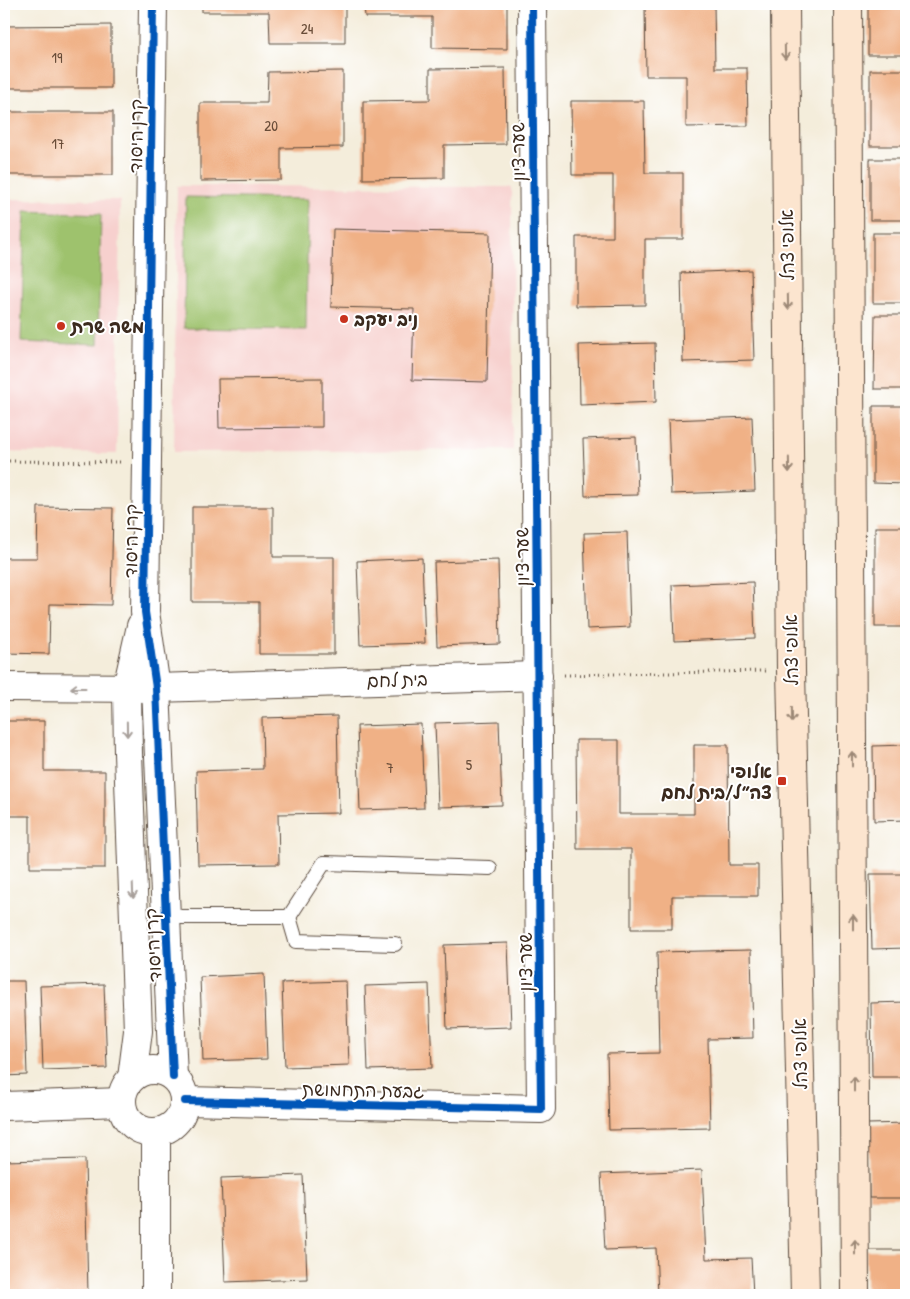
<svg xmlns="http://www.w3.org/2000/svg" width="910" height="1299" viewBox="0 0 910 1299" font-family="'Patrick Hand','Playpen Sans Hebrew',sans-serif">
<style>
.built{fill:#f7d0ce}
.green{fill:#9ec26d;stroke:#6c7646}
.building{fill:#f0b186}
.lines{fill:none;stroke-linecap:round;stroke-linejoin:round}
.service-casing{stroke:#57473a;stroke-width:16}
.minor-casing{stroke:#57473a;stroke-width:30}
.tertiary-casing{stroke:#57473a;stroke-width:30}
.secondary-casing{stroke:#57473a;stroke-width:30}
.path{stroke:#57473a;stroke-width:3;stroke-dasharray:1 4;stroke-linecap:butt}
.service{stroke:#fff;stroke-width:14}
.minor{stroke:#fff;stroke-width:28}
.tertiary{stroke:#fff;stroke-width:28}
.secondary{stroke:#fce5cf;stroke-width:28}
.cycleway-casing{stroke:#fff;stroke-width:11}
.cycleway{stroke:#0057b8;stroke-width:8}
.oneway{stroke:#9c8876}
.oneway2{stroke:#a79f9a}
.poi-dot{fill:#c8321e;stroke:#fff;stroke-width:2}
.labels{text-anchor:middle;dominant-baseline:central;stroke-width:4;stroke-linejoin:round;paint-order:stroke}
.number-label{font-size:15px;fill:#684c38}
.street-label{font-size:18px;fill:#3b2a1e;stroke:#fff}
.poi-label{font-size:18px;font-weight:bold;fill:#3b2a1e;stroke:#fff;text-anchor:start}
</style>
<rect width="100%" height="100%" fill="#fff"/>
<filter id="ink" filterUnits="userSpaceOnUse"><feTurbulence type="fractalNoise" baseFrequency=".02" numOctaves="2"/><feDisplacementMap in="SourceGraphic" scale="10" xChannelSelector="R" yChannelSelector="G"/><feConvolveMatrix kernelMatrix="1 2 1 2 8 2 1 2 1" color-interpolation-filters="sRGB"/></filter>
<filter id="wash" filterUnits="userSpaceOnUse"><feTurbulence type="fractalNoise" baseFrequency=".0096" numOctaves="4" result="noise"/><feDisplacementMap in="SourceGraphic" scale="20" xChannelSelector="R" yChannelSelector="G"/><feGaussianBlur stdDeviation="1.12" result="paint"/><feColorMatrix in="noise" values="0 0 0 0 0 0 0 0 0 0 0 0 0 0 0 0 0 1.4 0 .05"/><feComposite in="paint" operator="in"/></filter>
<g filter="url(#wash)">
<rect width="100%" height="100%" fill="#f4eddb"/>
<!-- built -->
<g class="built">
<polygon points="177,186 512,187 513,450 174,452"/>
<polygon points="4,199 120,200 117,454 4,452"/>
</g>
<!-- green -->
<g class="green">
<polygon points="186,197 308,199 306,330 184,328"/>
<polygon points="25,211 101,214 98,345 21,342"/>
</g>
<g id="blocks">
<!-- building -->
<g class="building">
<polygon points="202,4 345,4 345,43 270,43 269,12 202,12"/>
<polygon points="364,4 507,4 507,49 432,48 432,17 365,17"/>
<polygon points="600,4 714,4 715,68 747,68 748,126 686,127 686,76 646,76 645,6 601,7"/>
<rect x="868" y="4" width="38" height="51"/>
<polygon points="111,25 111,88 4,88 4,26"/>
<polygon points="505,68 506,144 444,145 444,178 363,179 363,101 430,100 430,69"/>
<rect x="870" y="70" width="36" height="76"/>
<polygon points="343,71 343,147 281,148 281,180 200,181 200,103 267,103 268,72"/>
<polygon points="571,101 644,101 645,173 683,173 683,239 645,239 645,305 576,306 576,237 613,237 613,175 572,175"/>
<rect x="4" y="112" width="109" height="63"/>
<rect x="870" y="159" width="36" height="61"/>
<polygon points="333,229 490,233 487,382 412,380 414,309 331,307"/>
<rect x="873" y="233" width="33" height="70"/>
<polygon points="751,270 754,360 683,362 681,273"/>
<polygon points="875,315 906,315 906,389 874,389"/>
<polygon points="655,343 656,402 580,405 579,345"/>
<polygon points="322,378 322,427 219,428 218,379"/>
<polygon points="873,406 906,406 906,484 873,483"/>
<polygon points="752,417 755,491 671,494 668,420"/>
<polygon points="636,437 638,495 585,496 583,439"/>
<polygon points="38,507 113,508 111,605 50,604 49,654 4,653 4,558 37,558"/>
<polygon points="192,507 273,507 273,557 334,557 334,654 259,654 259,602 192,602"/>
<rect x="875" y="527" width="31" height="100"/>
<polygon points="627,532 630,627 587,629 584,533"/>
<polygon points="422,558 425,643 360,645 357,561"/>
<polygon points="498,560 500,644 437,646 434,562"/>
<polygon points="753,582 755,638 674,641 672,585"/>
<polygon points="337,716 339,813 278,814 279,864 198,865 196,771 263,769 262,718"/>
<polygon points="4,721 44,721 44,771 105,771 105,868 30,868 30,816 4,816"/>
<polygon points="499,721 502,805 438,807 435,723"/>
<polygon points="421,724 424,808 360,810 357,726"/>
<polygon points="576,740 619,740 619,814 694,814 694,745 728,745 729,865 758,865 758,896 672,896 672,929 631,929 631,849 577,849"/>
<polygon points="906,745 906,820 874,821 873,746"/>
<polygon points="870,874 906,874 906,948 872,949"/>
<polygon points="508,943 511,1027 447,1029 444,945"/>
<polygon points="751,950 753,1038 708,1039 710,1128 609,1130 607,1054 659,1053 657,952"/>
<polygon points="264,974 267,1059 203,1061 200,977"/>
<polygon points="4,981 24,981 27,1075 4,1076"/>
<polygon points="346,981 349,1065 285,1067 282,983"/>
<polygon points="104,984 107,1068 43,1070 40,986"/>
<polygon points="429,984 432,1068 368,1070 365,986"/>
<polygon points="906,1002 906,1077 872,1077 871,1003"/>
<polygon points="906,1123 906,1198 869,1198 868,1124"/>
<polygon points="85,1159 88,1295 4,1295 4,1161"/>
<polygon points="702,1170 706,1259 751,1258 753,1295 658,1295 656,1248 605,1250 601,1174"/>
<polygon points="303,1175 307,1279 225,1282 221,1178"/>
<rect x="866" y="1250" width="40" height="45"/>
</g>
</g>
</g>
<g filter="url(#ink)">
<use href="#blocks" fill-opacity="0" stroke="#57473a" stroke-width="1"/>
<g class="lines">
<defs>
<g id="service">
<polyline points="166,917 289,917 296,941 395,944"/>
<polyline points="289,917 324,863 490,868"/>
</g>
<g id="minor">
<polyline points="4,687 156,688 538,676"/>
<polyline points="185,1101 541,1109 532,4"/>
<polyline points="4,1106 122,1102"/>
</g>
<g id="tertiary">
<polyline points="153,4 145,612 156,688 173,1077"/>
<circle cx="153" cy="1101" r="31"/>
<polyline points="132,1078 138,1031 128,753 127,688 141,626"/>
<polyline points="156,1295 156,1133"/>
</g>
<g id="secondary">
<polyline points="785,4 791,671 805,1295"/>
<polyline points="848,4 855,1295"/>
</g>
</defs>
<!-- service casing -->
<use href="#service" class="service-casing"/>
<!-- minor casing -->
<use href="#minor" class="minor-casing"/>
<!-- tertiary casing -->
<use href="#tertiary" class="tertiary-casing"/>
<!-- secondary casing -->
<use href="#secondary" class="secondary-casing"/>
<!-- path -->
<g class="path">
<polyline points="4,461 121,462"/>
<polyline points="564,675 765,671"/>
</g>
<!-- service -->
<use href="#service" class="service"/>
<!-- minor -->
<use href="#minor" class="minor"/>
<!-- tertiary -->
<use href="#tertiary" class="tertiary"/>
<!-- secondary -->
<use href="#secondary" class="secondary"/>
<defs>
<g id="cycleway">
<polyline points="153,4 145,612 156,688 173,1077"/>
<polyline points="185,1101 541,1109 532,4"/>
</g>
</defs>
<!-- cycleway casing -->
<use href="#cycleway" class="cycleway-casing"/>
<!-- cycleway -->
<use href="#cycleway" class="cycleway"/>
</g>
<!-- one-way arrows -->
<defs><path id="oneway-shaft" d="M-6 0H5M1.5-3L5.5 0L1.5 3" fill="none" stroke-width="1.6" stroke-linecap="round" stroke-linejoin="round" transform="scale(1.25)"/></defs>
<g class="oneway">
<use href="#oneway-shaft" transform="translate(785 52) rotate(89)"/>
<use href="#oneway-shaft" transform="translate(788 302) rotate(89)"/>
<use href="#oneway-shaft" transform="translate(789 465) rotate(89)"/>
<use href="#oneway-shaft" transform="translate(792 715) rotate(89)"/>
<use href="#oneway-shaft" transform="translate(852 759) rotate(-90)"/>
<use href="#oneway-shaft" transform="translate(853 922) rotate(-90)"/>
<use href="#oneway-shaft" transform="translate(854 1084) rotate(-90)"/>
<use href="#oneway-shaft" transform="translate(855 1247) rotate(-90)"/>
</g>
<g class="oneway2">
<use href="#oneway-shaft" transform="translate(78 688) rotate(-180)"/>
<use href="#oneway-shaft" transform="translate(127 729) rotate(89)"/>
<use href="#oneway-shaft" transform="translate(133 891) rotate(88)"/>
</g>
</g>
<!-- markers -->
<g class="poi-dot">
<circle cx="344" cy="319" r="5"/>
<circle cx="61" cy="326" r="5"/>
<rect x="777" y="776" width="10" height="10" rx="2.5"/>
</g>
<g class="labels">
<!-- number labels -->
<g class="number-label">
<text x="307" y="28">24</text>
<text x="57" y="57">19</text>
<text x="271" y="125">20</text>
<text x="58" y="143">17</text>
<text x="469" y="764">5</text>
<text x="390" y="767">7</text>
</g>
<!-- street labels -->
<g class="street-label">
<text transform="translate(136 136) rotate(-89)">קרן היסוד</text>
<text transform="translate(518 152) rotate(-91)">שער ציון</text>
<text transform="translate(787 245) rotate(-91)">אלופי צהל</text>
<text transform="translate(131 541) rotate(-89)">קרן היסוד</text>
<text transform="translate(522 557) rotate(-91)">שער ציון</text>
<text transform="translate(791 650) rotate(-91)">אלופי צהל</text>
<text transform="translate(397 680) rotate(-2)">בית לחם</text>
<text transform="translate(153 945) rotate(-93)">קרן היסוד</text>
<text transform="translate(525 962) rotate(-90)">שער ציון</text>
<text transform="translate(800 1054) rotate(-91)">אלופי צהל</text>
<text transform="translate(363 1090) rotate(1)">גבעת התחמושת</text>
</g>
<!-- poi labels -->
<g class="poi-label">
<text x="354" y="319">ניב יעקב</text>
<text x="71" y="326">משה שרת</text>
<text x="772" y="771" text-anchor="end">אלופי<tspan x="772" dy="21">צה״ל/בית לחם</tspan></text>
</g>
</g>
<!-- margin -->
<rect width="910" height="1299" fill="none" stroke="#fff" stroke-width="20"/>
</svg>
